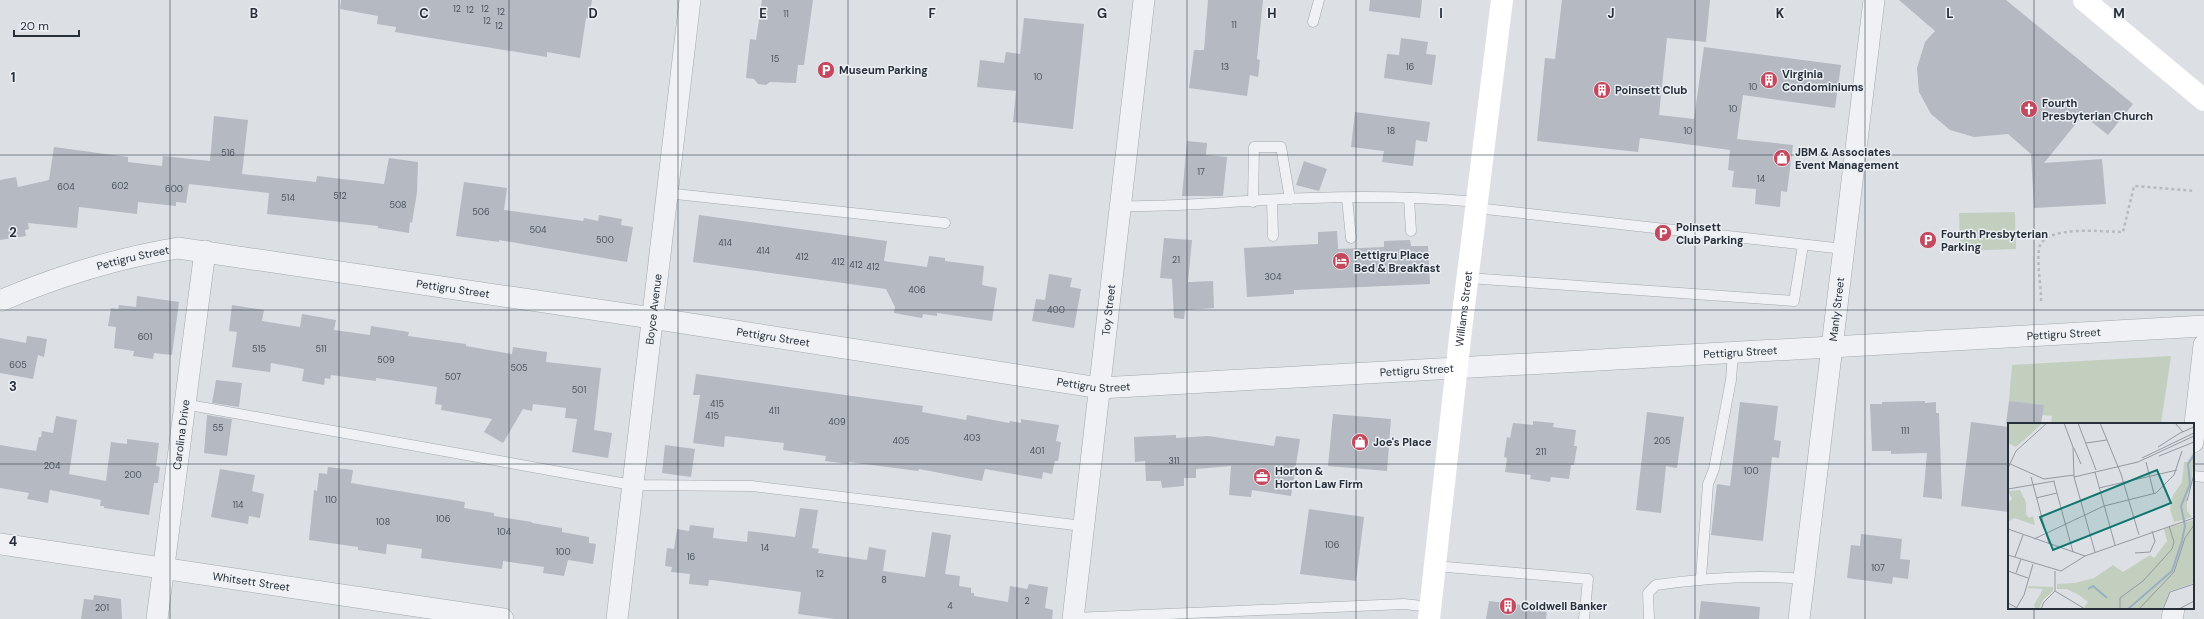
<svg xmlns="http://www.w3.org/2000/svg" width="2204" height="619" viewBox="0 0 2204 619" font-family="'DM Sans',sans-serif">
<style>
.green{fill:#c3cfbe}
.building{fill:#b4b9c2}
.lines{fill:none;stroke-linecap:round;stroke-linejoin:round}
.lane-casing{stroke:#a2a7ae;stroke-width:11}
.street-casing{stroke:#a2a7ae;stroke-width:22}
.path{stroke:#b7bbc0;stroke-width:2.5;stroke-dasharray:3 3;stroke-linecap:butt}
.lane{stroke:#eff1f4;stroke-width:10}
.street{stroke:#eff1f4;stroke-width:21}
.secondary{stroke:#fff;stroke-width:22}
.grid{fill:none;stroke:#272f3a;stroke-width:1;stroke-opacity:0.55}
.labels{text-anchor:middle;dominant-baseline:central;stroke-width:3;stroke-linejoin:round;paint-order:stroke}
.number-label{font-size:9px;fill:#4a525c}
.poi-label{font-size:11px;font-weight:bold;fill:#272f3a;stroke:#ebeff3;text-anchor:start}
.street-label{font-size:11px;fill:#272f3a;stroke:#ebeff3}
.inset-river{fill:none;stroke:#99afc3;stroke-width:2}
.inset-road{fill:none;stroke:#9499a1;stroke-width:1}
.view{fill:#0f766e;fill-opacity:0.15;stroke:#0f766e;stroke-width:2}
.inset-edge{fill:none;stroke:#272f3a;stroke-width:2}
.grid-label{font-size:13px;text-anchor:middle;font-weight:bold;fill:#272f3a;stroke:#ebeff3;stroke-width:3;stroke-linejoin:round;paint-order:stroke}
</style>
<rect width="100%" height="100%" fill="#dce0e5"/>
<!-- green -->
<g class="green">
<polygon points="2015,212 2016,249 1960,251 1959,213"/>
<polygon points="2171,356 2161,424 2051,424 2052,416 2042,415 2043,405 2009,401 2012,365"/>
</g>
<!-- building -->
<g class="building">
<polygon points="341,0 592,0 589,19 586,18 580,58 547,52 547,57 395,32 396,27 377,24 378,16 340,9"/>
<polygon points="762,0 813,0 804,65 798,65 796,83 770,82 766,85 758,84 754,79 746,78 750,39 756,40"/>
<polygon points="1208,0 1263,0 1257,59 1260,60 1258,77 1250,75 1247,96 1189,88 1194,50 1204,50"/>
<polygon points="1370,0 1422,0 1420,18 1369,11"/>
<polygon points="1562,0 1710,0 1706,42 1667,38 1659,115 1694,119 1704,47 1841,65 1835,108 1743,95 1737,139 1793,145 1787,192 1781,191 1780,207 1755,204 1756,189 1732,187 1734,171 1728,170 1730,150 1640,138 1638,152 1537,141 1545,58 1555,59"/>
<polygon points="1899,0 2006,0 2133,104 2108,135 2083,115 2044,163 2102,159 2106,204 2034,208 2031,154 2008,134 1974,137 1950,130 1931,114 1919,92 1917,68 1925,42 1935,31"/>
<polygon points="1024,18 1084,24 1073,129 1013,122 1016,91 977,87 980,60 1004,63 1006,52 1020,54"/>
<polygon points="1401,38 1428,42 1426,54 1436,55 1432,85 1384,78 1387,54 1399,55"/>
<polygon points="1355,112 1430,122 1427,142 1416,140 1413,166 1382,162 1384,151 1351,147"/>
<polygon points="214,116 248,120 242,174 316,182 317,176 384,184 389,158 418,162 417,192 412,223 410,222 409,233 378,228 378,226 267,214 269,193 189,184 186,203 176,202 176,206 138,202 137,214 79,207 77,228 28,223 29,229 25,230 26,236 0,240 0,180 16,177 18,187 49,180 54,147 128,157 128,162 162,166 163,156 210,161"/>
<polygon points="1187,141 1207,143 1206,155 1227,157 1223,196 1182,196"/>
<polygon points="1304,161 1327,169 1319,191 1296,185"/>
<polygon points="464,182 507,188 504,210 583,221 584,218 598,221 599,215 622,219 621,225 633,227 627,262 499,240 499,242 456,236"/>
<polygon points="699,215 887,241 884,261 927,267 929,256 945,258 945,261 984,266 982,285 997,288 992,321 937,313 937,316 923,314 922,318 894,313 895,307 886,289 693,262"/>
<polygon points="1337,231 1338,249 1384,247 1384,241 1410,240 1411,246 1428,246 1430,284 1294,290 1294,294 1247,297 1244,248 1318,244 1318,232"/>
<polygon points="1164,238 1192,240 1188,282 1213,281 1214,308 1185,310 1184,319 1174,318 1172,279 1160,278"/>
<polygon points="1049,274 1072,278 1070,287 1081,289 1074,328 1032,321 1036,299 1045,300"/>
<polygon points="137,296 179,302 172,355 154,353 153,359 133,356 134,351 114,348 116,327 108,326 111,308 118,309 119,305 136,307"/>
<polygon points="232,305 264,310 262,321 300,327 302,314 336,320 334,330 370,335 371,326 409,332 408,336 466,344 466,346 512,354 513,347 547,352 546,362 601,368 594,430 612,433 608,458 572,452 577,419 565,418 566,408 533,404 532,411 523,409 503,443 484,432 492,419 441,410 442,405 435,404 437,387 376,378 376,381 331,375 330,379 325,378 324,385 302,381 304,369 271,363 270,372 232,367 237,332 229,331"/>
<polygon points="27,336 47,339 44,357 38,355 33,379 0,373 0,338 26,343"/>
<polygon points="696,374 923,406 922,412 966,420 967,415 1009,423 1010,421 1021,423 1021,419 1059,425 1056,441 1061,442 1058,461 1055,461 1052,474 1043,472 1042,479 985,469 982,481 919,469 918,471 849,462 849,464 825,461 826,456 783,450 784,443 725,436 724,447 693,443 700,395 693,395"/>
<polygon points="216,380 242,383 239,407 212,403"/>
<polygon points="1925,401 1925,403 1936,402 1936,413 1939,413 1942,499 1923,497 1927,453 1891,454 1891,451 1872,451 1870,404 1882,404 1882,402"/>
<polygon points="2009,401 2044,405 2041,424 2006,424"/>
<polygon points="1740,402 1778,406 1774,440 1781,441 1779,458 1772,457 1763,541 1711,535 1717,484 1730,486"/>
<polygon points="1647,412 1684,417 1677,468 1666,466 1661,513 1636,510"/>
<polygon points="1333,414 1391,419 1387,471 1328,466"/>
<polygon points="207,415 232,419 227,456 204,453"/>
<polygon points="56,416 77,420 69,474 106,481 111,442 127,444 127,439 159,443 156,466 160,467 158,483 154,483 149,515 104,508 104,506 100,506 101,500 50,490 48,503 27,499 29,493 0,488 0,445 36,451 39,437 41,437 42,431 53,433"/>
<polygon points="1533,421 1554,423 1553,427 1576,430 1574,446 1577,446 1574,465 1571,465 1569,479 1551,477 1550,482 1530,479 1531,475 1505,472 1507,458 1504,457 1507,437 1510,438 1513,423 1533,425"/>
<polygon points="1971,422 2009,427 2009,512 1961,506"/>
<polygon points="1176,435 1176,438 1208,436 1274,446 1276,436 1300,439 1291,496 1252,490 1251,497 1229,495 1231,466 1196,469 1196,478 1184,478 1184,486 1162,488 1161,481 1146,481 1145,461 1135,462 1134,437"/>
<polygon points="665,445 695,449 691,477 662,473"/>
<polygon points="328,467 353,470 351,483 465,502 464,508 494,513 494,516 532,522 532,523 562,528 562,532 589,537 589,543 596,544 593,564 568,560 564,576 543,573 544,567 503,561 502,569 421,558 422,549 387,544 386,554 358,550 358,547 309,540 314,490 317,491 319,473 327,474"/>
<polygon points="220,469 255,475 252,491 264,494 260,518 249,516 248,524 211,517"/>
<polygon points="800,508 818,510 812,548 819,549 818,553 867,560 869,547 886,550 883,571 925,577 932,532 951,535 945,574 960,576 959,586 971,588 971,593 974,593 974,596 1008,602 1010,586 1027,589 1029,584 1048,587 1045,608 1053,610 1052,619 835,619 798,614 801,592 712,580 709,580 708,586 689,584 690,574 671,572 672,567 665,566 667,548 674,549 677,529 689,531 690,525 714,528 713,538 747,542 748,531 795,537"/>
<polygon points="1309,509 1364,517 1356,581 1300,574"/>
<polygon points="1861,534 1902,539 1900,559 1910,560 1908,579 1893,577 1892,584 1847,578 1851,545 1860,546"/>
<polygon points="94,595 121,599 122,619 81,619 84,599 93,600"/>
<polygon points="1489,601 1547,608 1546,619 1486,619"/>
<polygon points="1701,601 1760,607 1759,619 1699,619"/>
</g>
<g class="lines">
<defs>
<g id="lane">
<polyline points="1313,22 1319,0"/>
<polyline points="666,193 945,223"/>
<polyline points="1347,198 1351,238"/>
<polyline points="1409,198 1411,231"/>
<polyline points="1272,200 1273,236"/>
<polyline points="1253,202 1254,147 1281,147 1290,199"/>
<path d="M 1120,206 C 1184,208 1247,199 1311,198 C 1366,196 1422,197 1477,202"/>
<polyline points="1476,208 1844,249"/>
<polyline points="1468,278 1794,301 1803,245"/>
<polyline points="184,404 632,485 752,486 1083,526"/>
<polyline points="2193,476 2204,477"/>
<polyline points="1435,566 1588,579 1584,619"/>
<polyline points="1701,578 1708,484 1714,469 1731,380 1733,353"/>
<polyline points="1073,618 1404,604 1431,607"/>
<path d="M 1649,619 L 1648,593 L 1656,585 C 1705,578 1754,574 1803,579"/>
</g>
<g id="street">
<path id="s1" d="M 0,301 C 56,277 118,258 178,248 L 652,318 L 1100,388 L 2204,326"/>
<polyline points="2193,442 2204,345"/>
<path id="s2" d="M 0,544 L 503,619"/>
<path id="s3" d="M 157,619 L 205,251"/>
<path id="s4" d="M 617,619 L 690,0"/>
<path id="s5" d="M 1073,619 L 1144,0"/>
<path id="s6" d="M 1799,619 L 1874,0"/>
<polyline points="2172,619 2174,608"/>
</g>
</defs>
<!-- lane casing -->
<use href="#lane" class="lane-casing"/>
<!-- street casing -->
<use href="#street" class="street-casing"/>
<!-- path -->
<path class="path" d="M 2041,301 C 2041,285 2037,266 2039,249 C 2043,224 2104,232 2123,232 L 2134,186 L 2194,191"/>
<!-- lane -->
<use href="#lane" class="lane"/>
<!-- street -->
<use href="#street" class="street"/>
<!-- secondary -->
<g class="secondary">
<polyline points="2084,0 2204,100"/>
<path id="s7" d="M 1429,619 L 1460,338 L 1502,0"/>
</g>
</g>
<!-- grid -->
<path class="grid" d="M 170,0 L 170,619M 339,0 L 339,619M 509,0 L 509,619M 678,0 L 678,619M 848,0 L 848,619M 1017,0 L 1017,619M 1187,0 L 1187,619M 1356,0 L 1356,619M 1526,0 L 1526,619M 1695,0 L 1695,619M 1865,0 L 1865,619M 2034,0 L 2034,424M 0,155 L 2204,155M 0,310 L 2204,310M 0,464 L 2009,464M 2193,464 L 2204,464M 2034,608 L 2034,619"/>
<!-- icons -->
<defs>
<symbol id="parking-disc" viewBox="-11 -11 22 22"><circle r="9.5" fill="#c4485e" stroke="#ebeff3"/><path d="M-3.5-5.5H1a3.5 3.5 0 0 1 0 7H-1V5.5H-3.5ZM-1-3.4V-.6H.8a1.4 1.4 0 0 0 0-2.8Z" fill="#fff"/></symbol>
<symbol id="building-disc" viewBox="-11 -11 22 22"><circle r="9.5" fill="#c4485e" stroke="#ebeff3"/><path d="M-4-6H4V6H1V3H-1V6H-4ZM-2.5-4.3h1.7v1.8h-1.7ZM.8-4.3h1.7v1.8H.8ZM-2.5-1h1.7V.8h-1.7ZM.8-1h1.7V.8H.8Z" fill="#fff"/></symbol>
<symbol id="church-disc" viewBox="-11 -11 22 22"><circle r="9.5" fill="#c4485e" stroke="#ebeff3"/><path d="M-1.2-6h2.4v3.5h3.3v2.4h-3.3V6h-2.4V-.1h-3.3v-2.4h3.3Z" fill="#fff"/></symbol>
<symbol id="shop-disc" viewBox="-11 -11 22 22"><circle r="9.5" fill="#c4485e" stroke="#ebeff3"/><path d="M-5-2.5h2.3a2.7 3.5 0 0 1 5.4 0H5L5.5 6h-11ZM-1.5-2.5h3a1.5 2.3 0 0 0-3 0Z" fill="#fff"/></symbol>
<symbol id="hotel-disc" viewBox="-11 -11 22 22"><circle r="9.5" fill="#c4485e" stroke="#ebeff3"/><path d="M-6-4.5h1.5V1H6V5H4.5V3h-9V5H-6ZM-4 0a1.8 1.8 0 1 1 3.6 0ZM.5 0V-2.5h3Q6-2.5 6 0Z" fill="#fff"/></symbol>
<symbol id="office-disc" viewBox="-11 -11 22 22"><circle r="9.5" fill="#c4485e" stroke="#ebeff3"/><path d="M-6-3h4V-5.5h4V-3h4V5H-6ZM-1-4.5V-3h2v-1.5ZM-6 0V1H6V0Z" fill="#fff"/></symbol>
</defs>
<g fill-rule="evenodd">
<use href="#parking-disc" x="816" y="60" width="20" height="20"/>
<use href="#building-disc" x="1759" y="70" width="20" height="20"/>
<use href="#building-disc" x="1592" y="80" width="20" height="20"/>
<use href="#church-disc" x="2019" y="99" width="20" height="20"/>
<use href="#shop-disc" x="1772" y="148" width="20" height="20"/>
<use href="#parking-disc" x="1653" y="223" width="20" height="20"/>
<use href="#parking-disc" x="1918" y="230" width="20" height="20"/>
<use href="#hotel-disc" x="1331" y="251" width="20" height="20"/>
<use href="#shop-disc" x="1350" y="432" width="20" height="20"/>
<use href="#office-disc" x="1252" y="467" width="20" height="20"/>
<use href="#building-disc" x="1498" y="596" width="20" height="20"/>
</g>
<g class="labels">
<!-- number labels -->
<g class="number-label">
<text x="457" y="9">12</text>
<text x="485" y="9">12</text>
<text x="470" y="10">12</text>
<text x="501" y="12">12</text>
<text x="786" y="14">11</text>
<text x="487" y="21">12</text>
<text x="1234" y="25">11</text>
<text x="499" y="26">12</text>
<text x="775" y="59">15</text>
<text x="1225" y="67">13</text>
<text x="1410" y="67">16</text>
<text x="1038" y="77">10</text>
<text x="1753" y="87">10</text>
<text x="1733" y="109">10</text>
<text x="1391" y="131">18</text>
<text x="1688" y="131">10</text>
<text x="228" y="153">516</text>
<text x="1201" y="172">17</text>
<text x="1761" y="179">14</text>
<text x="120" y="186">602</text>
<text x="66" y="187">604</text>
<text x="174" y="189">600</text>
<text x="340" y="196">512</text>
<text x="288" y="198">514</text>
<text x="398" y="205">508</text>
<text x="481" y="212">506</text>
<text x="538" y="230">504</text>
<text x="605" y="240">500</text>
<text x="725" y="243">414</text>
<text x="763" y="251">414</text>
<text x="802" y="257">412</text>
<text x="1176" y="260">21</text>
<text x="838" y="262">412</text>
<text x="856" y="265">412</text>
<text x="873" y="267">412</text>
<text x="1273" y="277">304</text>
<text x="917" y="290">406</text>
<text x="1056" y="310">400</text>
<text x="145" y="337">601</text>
<text x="259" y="349">515</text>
<text x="321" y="349">511</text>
<text x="386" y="360">509</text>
<text x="18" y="365">605</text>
<text x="519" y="368">505</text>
<text x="453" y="377">507</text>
<text x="579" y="390">501</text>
<text x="717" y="404">415</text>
<text x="774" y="411">411</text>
<text x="712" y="416">415</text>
<text x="837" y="422">409</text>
<text x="218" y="428">55</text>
<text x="1905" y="431">111</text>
<text x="972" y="438">403</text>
<text x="901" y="441">405</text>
<text x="1662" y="441">205</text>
<text x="1037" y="451">401</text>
<text x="1541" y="452">211</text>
<text x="1174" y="461">311</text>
<text x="52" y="466">204</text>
<text x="1751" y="471">100</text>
<text x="133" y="475">200</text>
<text x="331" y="500">110</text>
<text x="238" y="505">114</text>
<text x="443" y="519">106</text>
<text x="383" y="522">108</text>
<text x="504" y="532">104</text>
<text x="1332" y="545">106</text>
<text x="765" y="548">14</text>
<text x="563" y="552">100</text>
<text x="691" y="557">16</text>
<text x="1878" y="568">107</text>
<text x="820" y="574">12</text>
<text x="884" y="580">8</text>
<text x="1027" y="601">2</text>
<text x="950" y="606">4</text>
<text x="102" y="608">201</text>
</g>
<!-- poi labels -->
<g class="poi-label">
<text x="839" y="70">Museum Parking</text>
<text x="1782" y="74">Virginia<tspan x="1782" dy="13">Condominiums</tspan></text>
<text x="1615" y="90">Poinsett Club</text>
<text x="2042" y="103">Fourth<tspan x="2042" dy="13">Presbyterian Church</tspan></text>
<text x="1795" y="152">JBM &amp; Associates<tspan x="1795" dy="13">Event Management</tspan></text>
<text x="1676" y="227">Poinsett<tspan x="1676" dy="13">Club Parking</tspan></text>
<text x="1941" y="234">Fourth Presbyterian<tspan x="1941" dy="13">Parking</tspan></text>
<text x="1354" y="255">Pettigru Place<tspan x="1354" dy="13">Bed &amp; Breakfast</tspan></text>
<text x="1373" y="442">Joe's Place</text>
<text x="1275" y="471">Horton &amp;<tspan x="1275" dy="13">Horton Law Firm</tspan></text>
<text x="1521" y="606">Coldwell Banker</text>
</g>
<!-- street labels -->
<g class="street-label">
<text stroke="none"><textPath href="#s1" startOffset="140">Pettigru Street</textPath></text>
<text stroke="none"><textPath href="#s1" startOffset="464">Pettigru Street</textPath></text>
<text stroke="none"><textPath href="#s4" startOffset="312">Boyce Avenue</textPath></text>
<text stroke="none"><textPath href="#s7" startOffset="312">Williams Street</textPath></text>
<text stroke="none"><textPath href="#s5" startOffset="311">Toy Street</textPath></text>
<text stroke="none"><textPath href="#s6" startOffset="312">Manly Street</textPath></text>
<text stroke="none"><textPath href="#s1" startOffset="2084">Pettigru Street</textPath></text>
<text stroke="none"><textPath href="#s1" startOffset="788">Pettigru Street</textPath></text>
<text stroke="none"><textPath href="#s1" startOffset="1760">Pettigru Street</textPath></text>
<text stroke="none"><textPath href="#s1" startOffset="1436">Pettigru Street</textPath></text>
<text stroke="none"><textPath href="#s1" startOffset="1112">Pettigru Street</textPath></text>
<text stroke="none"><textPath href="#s3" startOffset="186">Carolina Drive</textPath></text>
<text stroke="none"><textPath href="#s2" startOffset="254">Whitsett Street</textPath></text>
</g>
</g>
<!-- overview -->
<g transform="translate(2008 423)">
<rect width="186" height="186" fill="#dce0e5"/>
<path d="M 0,0 L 35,0 L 8,24 L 0,20 ZM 186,29 L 184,58 L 179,73 L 179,88 L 184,94 L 178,96 L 177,99 L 186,97 L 186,160 L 162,168 L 154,186 L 78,186 L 76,184 L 80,179 L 71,172 L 59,166 L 49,166 L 49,161 L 67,160 L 86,155 L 105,142 L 115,149 L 142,132 L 146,135 L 159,118 L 156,106 L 175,100 L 175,97 L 166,99 L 162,86 L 165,72 L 174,59 L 176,39 L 179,39 ZM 12,67 L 18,79 L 18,91 L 21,95 L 25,93 L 27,102 L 6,95 L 0,99 L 0,80 L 4,76 L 0,68 ZM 21,163 L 45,164 L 45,168 L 35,177 L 31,186 L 27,186 L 26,182 L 35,166 L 19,165 Z" fill="#c3cfbe"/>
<path class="inset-river" d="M 80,166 L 85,163 L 99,175M 120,186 L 164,148 L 174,118 L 177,103 L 173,83 L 182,61 L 180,41 L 186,32"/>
<path class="inset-road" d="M 56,0 L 65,24 L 66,54 L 130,39 L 186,13M 70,0 L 88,47M 92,0 L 113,51 L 131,112M 167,0 L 175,9M 78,20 L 99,17M 150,24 L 172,10 L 186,4M 66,25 L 73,41M 151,33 L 186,19M 134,35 L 186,10M 138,39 L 146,71M 0,40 L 36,56 L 66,52M 0,45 L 8,28 L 39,0M 87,49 L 107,122M 23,54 L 41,121M 66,54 L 87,129M 46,59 L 65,129M 91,65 L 169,47M 0,66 L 47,58M 28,75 L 49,70M 179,78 L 186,51M 0,106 L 77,133M 26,116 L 96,83 L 148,70 L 166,52 L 174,28M 127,130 L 142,129 L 147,118 L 144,108M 0,132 L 53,148 L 77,133 L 186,95M 7,134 L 15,112M 0,148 L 20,155M 8,150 L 13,136M 47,168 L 77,186M 0,180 L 11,186M 9,184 L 16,172 L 25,141M 33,186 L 36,179 L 47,168 L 47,148M 112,186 L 112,175 L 135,158 L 164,126 L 166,119 L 161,103M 131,186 L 166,149 L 177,115 L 186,102M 155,186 L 162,169 L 186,161M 171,186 L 186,178"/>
<path class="view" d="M 149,47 L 163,80 L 45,127 L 32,94 Z"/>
<rect width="186" height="186" class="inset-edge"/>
</g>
<g class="grid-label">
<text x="254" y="18">B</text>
<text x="424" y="18">C</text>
<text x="593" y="18">D</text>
<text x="763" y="18">E</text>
<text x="932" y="18">F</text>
<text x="1102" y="18">G</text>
<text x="1272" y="18">H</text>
<text x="1441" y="18">I</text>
<text x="1611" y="18">J</text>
<text x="1780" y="18">K</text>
<text x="1950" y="18">L</text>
<text x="2119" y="18">M</text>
<text x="13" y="82">1</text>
<text x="13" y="237">2</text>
<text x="13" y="391">3</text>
<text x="13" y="546">4</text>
</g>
<!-- scale -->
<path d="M14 30v6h65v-6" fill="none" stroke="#272f3a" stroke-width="2"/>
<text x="20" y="30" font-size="12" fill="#272f3a" stroke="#ebeff3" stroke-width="3" paint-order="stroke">20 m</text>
</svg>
